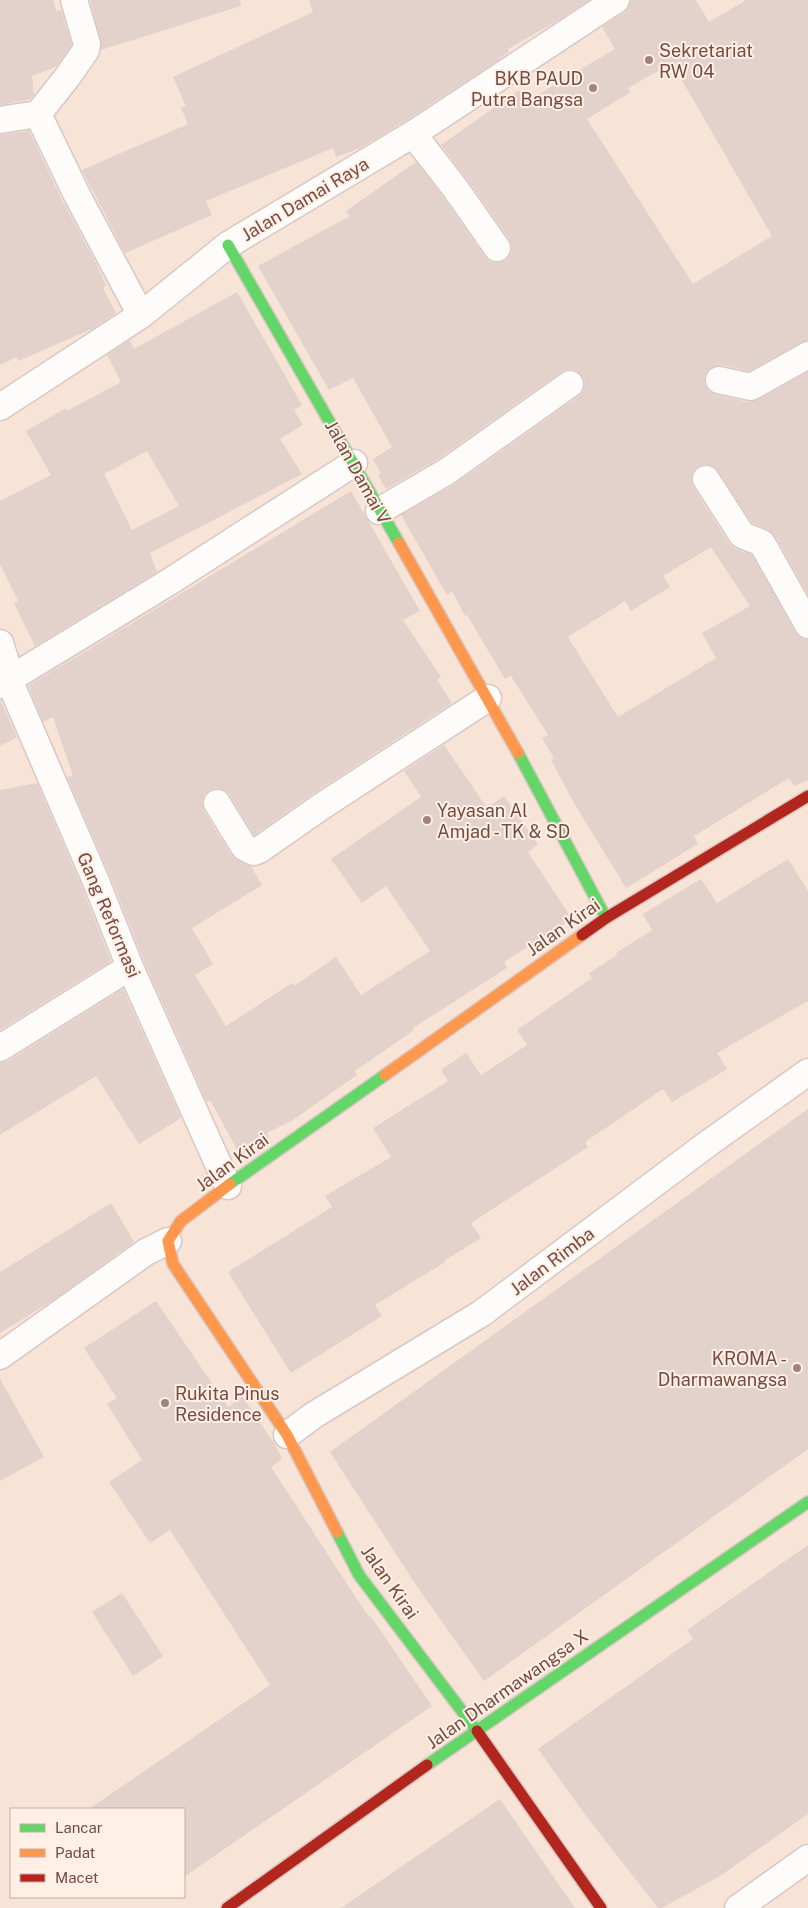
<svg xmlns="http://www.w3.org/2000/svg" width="808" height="1908" viewBox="0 0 808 1908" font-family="'Public Sans',sans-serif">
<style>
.residential{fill:#f8e3d7;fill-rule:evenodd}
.building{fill:#e3d1cc;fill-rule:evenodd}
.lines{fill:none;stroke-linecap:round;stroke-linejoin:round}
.street-casing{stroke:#d7c8c3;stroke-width:29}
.fast-casing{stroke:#d7c6c1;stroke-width:14}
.slow-casing{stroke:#d7c6c1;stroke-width:14}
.jam-casing{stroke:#d7c6c1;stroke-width:14}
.street{stroke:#fefcfb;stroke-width:26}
.fast{stroke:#63d668;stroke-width:11}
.slow{stroke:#ff974d;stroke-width:11}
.jam{stroke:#b3261e;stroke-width:11}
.poi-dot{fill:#a2837b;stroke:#ffefe5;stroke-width:2}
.labels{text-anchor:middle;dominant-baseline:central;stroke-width:4;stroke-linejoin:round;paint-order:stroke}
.poi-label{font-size:18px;fill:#754b43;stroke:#ffefe5;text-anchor:start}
.street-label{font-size:18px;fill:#754b43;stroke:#ffefe5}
</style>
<rect width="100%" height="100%" fill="#f6ebe4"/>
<!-- residential -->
<path class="residential" d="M 0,0 L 808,0 L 808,1908 L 0,1908 ZM 11,1809 L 184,1809 L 184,1897 L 11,1897 Z"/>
<!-- building -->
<g class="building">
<polygon points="0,0 53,0 56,11 61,10 72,45 56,67 32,76 34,95 30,99 0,105"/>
<polygon points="92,0 240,0 241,6 101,50 101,40 90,1"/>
<polygon points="309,0 589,0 562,18 508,49 509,52 499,58 500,59 405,121 360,148 336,157 333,148 206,201 212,215 125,253 82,170 188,124 181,108 186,106 173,77 313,12"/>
<path d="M 631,0 L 696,0 L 709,22 L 746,0 L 808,0 L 808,340 L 801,342 L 749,371 L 722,365 L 715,366 L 708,370 L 704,377 L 705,385 L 709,391 L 716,395 L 748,402 L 758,400 L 808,372 L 808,594 L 775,536 L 768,529 L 752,523 L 718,471 L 712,466 L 705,464 L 698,467 L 692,473 L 691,479 L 693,487 L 729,543 L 736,549 L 752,555 L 795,632 L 801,638 L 808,640 L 808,780 L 794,786 L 789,778 L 694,836 L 698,844 L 626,888 L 574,803 L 551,760 L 554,758 L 542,738 L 548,735 L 511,676 L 505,679 L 467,615 L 465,616 L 452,591 L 447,595 L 401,515 L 455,484 L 579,396 L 584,390 L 585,382 L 582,376 L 576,370 L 568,369 L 561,372 L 438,459 L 386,489 L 378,476 L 381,474 L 373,459 L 392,447 L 353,378 L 329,390 L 258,266 L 350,216 L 346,211 L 416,162 L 443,197 L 485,257 L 491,262 L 498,263 L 506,260 L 511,254 L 512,247 L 509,239 L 467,179 L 441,145 L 519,90 L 527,101 L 615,49 L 602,27 L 625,12 L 629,7 ZM 672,63 L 772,236 L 693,284 L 587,119 L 631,92 L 628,88 ZM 711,547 L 750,606 L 702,633 L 716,658 L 618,717 L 568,637 L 625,601 L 631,611 L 670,587 L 663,576 Z"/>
<polygon points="29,131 64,204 97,265 106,286 103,288 116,313 92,329 18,361 17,357 0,365 0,135"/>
<path d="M 237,292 L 302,405 L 294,410 L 303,425 L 280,439 L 302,474 L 150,553 L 157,572 L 35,646 L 14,603 L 18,601 L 0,564 L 0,501 L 51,475 L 26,431 L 66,408 L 67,411 L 121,382 L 107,355 L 130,340 L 134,349 ZM 147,451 L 179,506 L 132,530 L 104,474 Z"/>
<polygon points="351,491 420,611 403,620 441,677 437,680 452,703 314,793 254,835 230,795 225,790 216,788 210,790 204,795 202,803 204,811 231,855 237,860 251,866 262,885 192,928 213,964 195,975 226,1026 292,983 294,986 336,957 361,995 430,951 386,886 362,903 331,859 421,797 404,771 444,745 487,808 504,796 538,844 528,852 572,919 504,962 507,968 413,1028 414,1030 355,1071 357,1075 293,1120 267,1133 269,1138 240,1155 210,1100 207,1102 144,961 109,873 67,777 73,776 53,717 43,722 28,686"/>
<polygon points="0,700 17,737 0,746"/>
<polygon points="37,783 81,885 111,961 0,1030 0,790"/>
<polygon points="788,859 808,891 808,1001 717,1053 727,1069 672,1102 663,1089 585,1142 588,1147 471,1223 481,1238 444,1261 445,1262 375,1305 382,1316 291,1373 228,1272 332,1207 325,1196 391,1157 373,1128 448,1081 441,1070 466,1053 481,1075 527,1045 517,1030 592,978 589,973 617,955 616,953 652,930 643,914 701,879 717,903"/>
<polygon points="123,989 181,1118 139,1144 96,1076 0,1135 0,1063 8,1061"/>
<polygon points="808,1109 808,1449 484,1681 416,1585 330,1452"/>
<polygon points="111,1203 134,1242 52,1301 0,1333 0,1272"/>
<polygon points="156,1301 228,1407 242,1396 274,1443 282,1459 271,1467 347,1584 369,1617 370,1616 374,1621 432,1706 184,1877 184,1809 89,1809 270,1685 170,1530 150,1543 109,1482 142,1460 107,1404 117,1398 84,1348"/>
<polygon points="0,1379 44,1457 0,1481"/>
<polygon points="808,1545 808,1814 720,1876 662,1908 658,1908 586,1816 538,1749 693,1639 687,1630"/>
<polygon points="122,1593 163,1656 133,1676 92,1612"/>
<polygon points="500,1799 575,1908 341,1908 408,1862"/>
</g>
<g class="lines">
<defs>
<g id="street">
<polyline points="38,114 78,197 141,315"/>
<polyline points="0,120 38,114 68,76 86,50 87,44 74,0"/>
<polyline points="413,134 455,188 497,248"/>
<polyline points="719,380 751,387 808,355"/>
<polyline points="0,407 141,315 228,245 413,134 616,0"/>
<polyline points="706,479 742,535 762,543 808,625"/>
<polyline points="379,511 446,472 570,384"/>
<polyline points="0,643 11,678 9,680 95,879 130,967 228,1186"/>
<polyline points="0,685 169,582 354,463"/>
<polyline points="217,803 244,847 254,852 259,850 322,806 488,698"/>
<polyline points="0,1048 130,967"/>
<polyline points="0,1356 146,1252 168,1241"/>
<polyline points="287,1435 314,1415 482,1313 706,1145 808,1072"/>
<polyline points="738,1908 808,1858"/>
</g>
<g id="fast">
<polyline points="228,245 399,543"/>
<polyline points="518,753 606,918"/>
<polyline points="230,1184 385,1075"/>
<polyline points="337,1532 359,1575 477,1731"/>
<polyline points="427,1765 808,1502"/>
</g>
<g id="slow">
<polyline points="399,543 518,753"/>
<polyline points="385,1075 582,935"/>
<polyline points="230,1184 181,1221 168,1241 173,1264 287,1435 337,1532"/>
</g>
<g id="jam">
<polyline points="582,935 606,918 808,796"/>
<polyline points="477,1731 601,1908"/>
<polyline points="227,1908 427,1765"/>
</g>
</defs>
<!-- street casing -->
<use href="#street" class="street-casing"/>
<!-- fast casing -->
<use href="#fast" class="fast-casing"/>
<!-- slow casing -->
<use href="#slow" class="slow-casing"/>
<!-- jam casing -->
<use href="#jam" class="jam-casing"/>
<!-- street -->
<use href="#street" class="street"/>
<!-- fast -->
<use href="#fast" class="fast"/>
<!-- slow -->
<use href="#slow" class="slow"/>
<!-- jam -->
<use href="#jam" class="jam"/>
</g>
<!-- markers -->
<g class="poi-dot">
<circle cx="649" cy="60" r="5"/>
<circle cx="593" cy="88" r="5"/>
<circle cx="427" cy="820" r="5"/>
<circle cx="797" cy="1368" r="5"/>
<circle cx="165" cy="1403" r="5"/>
</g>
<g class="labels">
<!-- poi labels -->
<g class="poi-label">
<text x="659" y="50">Sekretariat<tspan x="659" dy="21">RW 04</tspan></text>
<text x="583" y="78" text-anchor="end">BKB PAUD<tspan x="583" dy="21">Putra Bangsa</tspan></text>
<text x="437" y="810">Yayasan Al<tspan x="437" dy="21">Amjad - TK &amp; SD</tspan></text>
<text x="787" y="1358" text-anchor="end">KROMA -<tspan x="787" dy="21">Dharmawangsa</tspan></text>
<text x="175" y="1393">Rukita Pinus<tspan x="175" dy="21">Residence</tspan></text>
</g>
<!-- street labels -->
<g class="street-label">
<text transform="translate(305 199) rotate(-31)">Jalan Damai Raya</text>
<text transform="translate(358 472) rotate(61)">Jalan Damai V</text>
<text transform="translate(109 915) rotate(67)">Gang Reformasi</text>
<text transform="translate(563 927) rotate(-35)">Jalan Kirai</text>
<text transform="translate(232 1162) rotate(-36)">Jalan Kirai</text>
<text transform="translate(552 1261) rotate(-37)">Jalan Rimba</text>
<text transform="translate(390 1582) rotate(55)">Jalan Kirai</text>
<text transform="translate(507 1689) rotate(-35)">Jalan Dharmawangsa X</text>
</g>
</g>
<!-- legend -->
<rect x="10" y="1808" width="175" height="90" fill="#ffefe5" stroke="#c8ada4"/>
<rect x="20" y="1824" width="25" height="8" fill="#63d668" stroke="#c8ada4"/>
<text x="55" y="1833" font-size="15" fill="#754b43">Lancar</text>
<rect x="20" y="1849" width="25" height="8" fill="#ff974d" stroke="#c8ada4"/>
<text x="55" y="1858" font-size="15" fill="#754b43">Padat</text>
<rect x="20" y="1874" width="25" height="8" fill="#b3261e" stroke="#c8ada4"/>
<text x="55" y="1883" font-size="15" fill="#754b43">Macet</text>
</svg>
